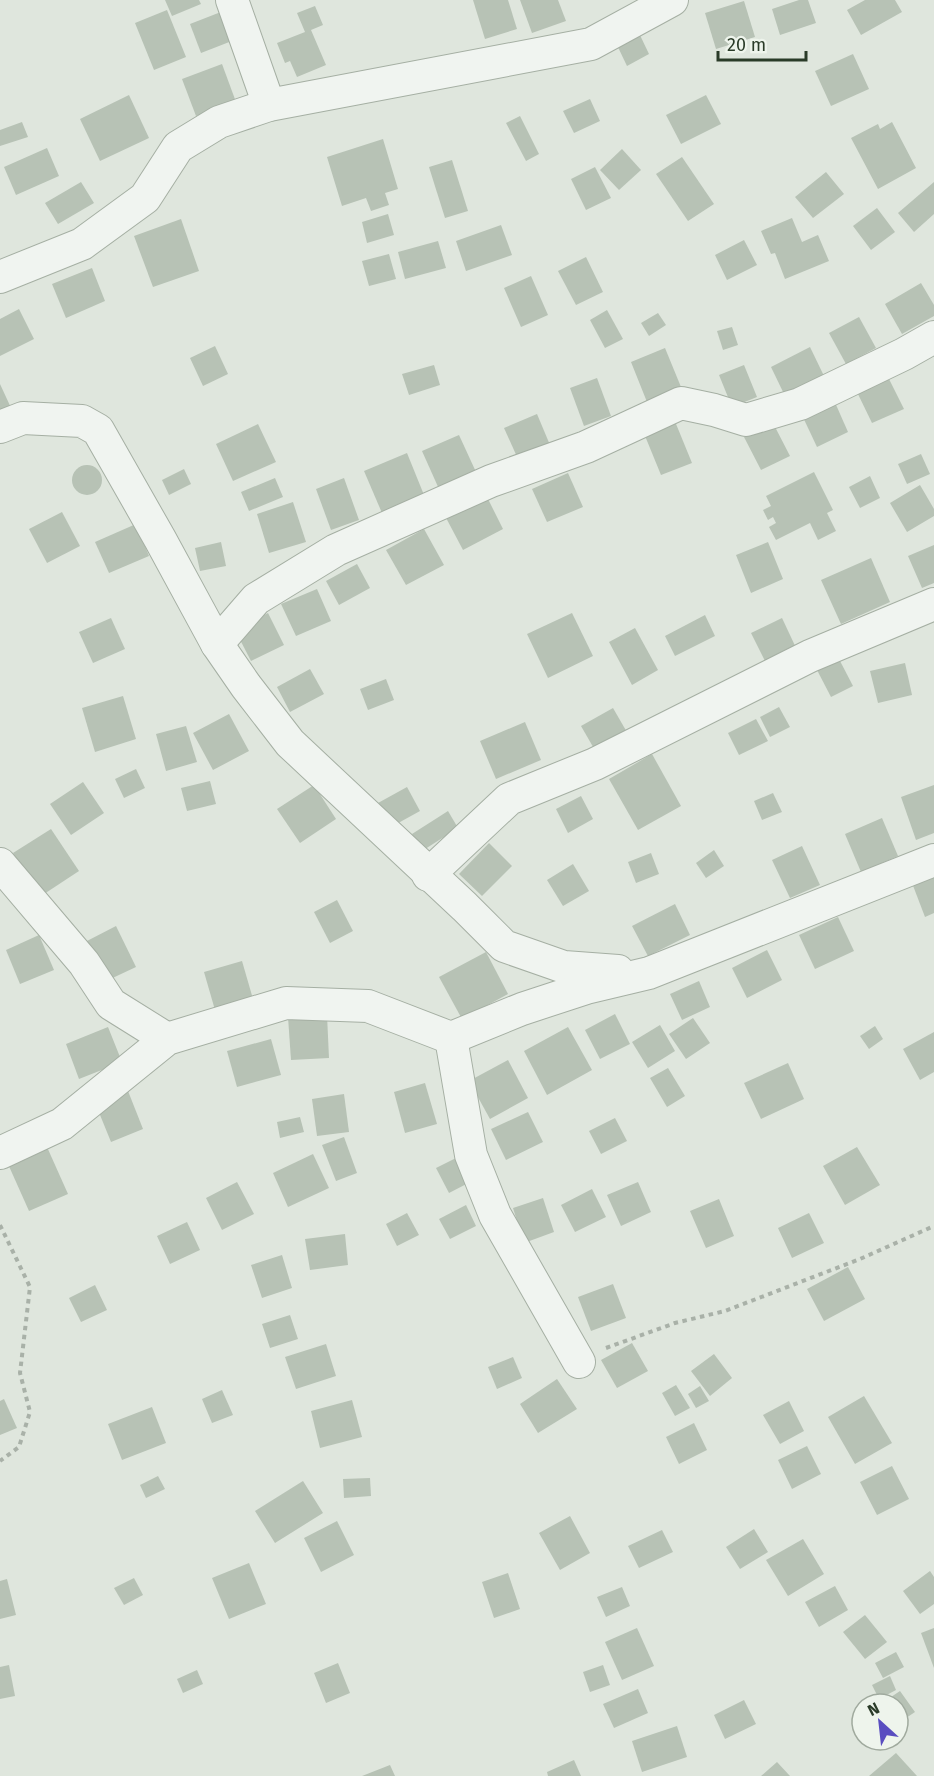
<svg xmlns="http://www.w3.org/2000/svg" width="934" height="1776" viewBox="0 0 934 1776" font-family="'Fira Sans',sans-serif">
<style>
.building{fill:#b7c2b5}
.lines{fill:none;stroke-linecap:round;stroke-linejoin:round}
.minor-casing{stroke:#a5afa3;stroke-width:34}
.path{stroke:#a9b1a8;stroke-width:4;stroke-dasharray:4.5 4.5;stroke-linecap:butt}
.minor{stroke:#f0f4f0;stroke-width:32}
</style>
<rect width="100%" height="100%" fill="#dfe6dd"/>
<!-- building -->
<g class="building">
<polygon points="165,0 199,0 201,4 172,16"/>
<polygon points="473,0 508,0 517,29 485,39"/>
<polygon points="520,0 558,0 566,21 532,33"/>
<polygon points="799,0 808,0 816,23 780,35 772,9"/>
<polygon points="865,0 895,0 902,12 861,35 847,10"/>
<polygon points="744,1 755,37 716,49 705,13"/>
<polygon points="315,6 323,25 311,30 326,65 297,77 290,61 285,63 277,43 305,32 297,13"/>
<polygon points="167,10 186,57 154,70 135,23"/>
<polygon points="226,10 237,39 201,53 190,24"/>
<polygon points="638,31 649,54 627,66 616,43"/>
<polygon points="853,54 869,89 831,106 815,71"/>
<polygon points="222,64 236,102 196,116 182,79"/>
<polygon points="129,95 149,138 100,161 80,119"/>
<polygon points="706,95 721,124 681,144 666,115"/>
<polygon points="590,99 600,121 574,133 563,111"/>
<polygon points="520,116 539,154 526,161 506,123"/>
<polygon points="22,122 28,137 0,146 0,130"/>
<polygon points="892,122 916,168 878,189 851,138 878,124 880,129"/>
<polygon points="383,139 398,189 385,193 389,205 371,211 366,198 342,206 327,157"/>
<polygon points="47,148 59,176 16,195 4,167"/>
<polygon points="622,149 641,170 619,190 600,170"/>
<polygon points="682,157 714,204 688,221 656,174"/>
<polygon points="452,160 468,211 445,218 429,167"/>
<polygon points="595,167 611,198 586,210 571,179"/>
<polygon points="826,172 844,194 813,218 795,197"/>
<polygon points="81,182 94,203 58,224 45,203"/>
<polygon points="934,182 934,214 914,232 898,213"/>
<polygon points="877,208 895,232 871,250 853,226"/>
<polygon points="388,214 394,235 367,243 362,222"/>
<polygon points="792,218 802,242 818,235 829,261 785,279 775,253 771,254 761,231"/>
<polygon points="181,219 199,271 153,287 134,236"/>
<polygon points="501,225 512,255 466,271 456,241"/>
<polygon points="744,240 757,265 727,280 715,255"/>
<polygon points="438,241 446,268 405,279 398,252"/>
<polygon points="389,254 396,279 369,286 362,261"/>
<polygon points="586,257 603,292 576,305 558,271"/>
<polygon points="92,268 105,301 66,318 52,284"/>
<polygon points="531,276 548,315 521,327 504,288"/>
<polygon points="921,283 934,305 934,316 902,334 885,304"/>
<polygon points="19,309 34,339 0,356 0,319"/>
<polygon points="607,310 623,339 605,348 590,320"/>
<polygon points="658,313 666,325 649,336 641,323"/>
<polygon points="859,317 876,348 846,364 829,333"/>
<polygon points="732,327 738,345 723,350 717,331"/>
<polygon points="215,346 228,374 203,386 190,358"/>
<polygon points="810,347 824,376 785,396 771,367"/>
<polygon points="665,348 681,387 647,402 631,362"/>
<polygon points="434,365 440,385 409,395 402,374"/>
<polygon points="744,365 757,397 732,407 719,375"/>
<polygon points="887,375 904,409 872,423 856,390"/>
<polygon points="597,378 611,416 584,426 570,388"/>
<polygon points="0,384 12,410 0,415"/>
<polygon points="833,398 848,432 817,447 801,413"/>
<polygon points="537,414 550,445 518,459 504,428"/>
<polygon points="674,419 692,463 661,475 643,431"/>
<polygon points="773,423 790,456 761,470 744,437"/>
<polygon points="258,424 276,462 233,481 216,444"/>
<polygon points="459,435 476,472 439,489 422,451"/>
<polygon points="407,453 424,495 382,513 364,471"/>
<polygon points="921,454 930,474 907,484 898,464"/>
<circle cx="87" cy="480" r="15"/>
<polygon points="184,469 191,484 169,495 162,480"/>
<polygon points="814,472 833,510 827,513 836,531 818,540 810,523 776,540 769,527 776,523 773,517 768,520 763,510 771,506 766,496"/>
<polygon points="568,473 583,507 547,522 532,489"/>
<polygon points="870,476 880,498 860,508 849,487"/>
<polygon points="275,478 283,497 249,511 241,492"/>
<polygon points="344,478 359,520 331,530 316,489"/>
<polygon points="920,485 934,509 934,516 907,532 890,503"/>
<polygon points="485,493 503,529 463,550 444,514"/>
<polygon points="293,502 306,542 269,553 257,514"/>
<polygon points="62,512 80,546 47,563 29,529"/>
<polygon points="136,524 149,556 109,573 95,542"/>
<polygon points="424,529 444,565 406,585 386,550"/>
<polygon points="221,542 226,566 200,571 195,548"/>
<polygon points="768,542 783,579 751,593 736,555"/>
<polygon points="934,545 934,583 922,588 908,556"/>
<polygon points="871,558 890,602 841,624 821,580"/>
<polygon points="357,564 370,588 339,605 326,581"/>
<polygon points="317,589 331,621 296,636 281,604"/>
<polygon points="268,613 284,645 251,661 235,630"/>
<polygon points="572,613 593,656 548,678 527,634"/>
<polygon points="705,615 715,636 675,656 665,636"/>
<polygon points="111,618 125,649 93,663 79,632"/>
<polygon points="782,618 797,650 767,665 751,633"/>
<polygon points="635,628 658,670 632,685 609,642"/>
<polygon points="839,659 853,686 831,697 817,670"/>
<polygon points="905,663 912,695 878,703 870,671"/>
<polygon points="310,669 324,694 290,712 277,687"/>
<polygon points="386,679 394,700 368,710 360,689"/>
<polygon points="123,696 136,739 95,752 82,708"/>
<polygon points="779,707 790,727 770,737 760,717"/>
<polygon points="613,708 628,734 596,752 581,726"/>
<polygon points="229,714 249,751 213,770 193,733"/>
<polygon points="756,719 768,741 739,755 728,733"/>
<polygon points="525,722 541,760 496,779 480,741"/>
<polygon points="186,726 197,762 166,771 156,734"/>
<polygon points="652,754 681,806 638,830 609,779"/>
<polygon points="136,769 145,788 124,798 115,779"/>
<polygon points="210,781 216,804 187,811 181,788"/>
<polygon points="83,782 104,813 71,835 50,804"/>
<polygon points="314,785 336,819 300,843 277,809"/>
<polygon points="934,785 934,833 916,840 901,797"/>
<polygon points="407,787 420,811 391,827 378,803"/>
<polygon points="773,793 782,812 762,820 754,801"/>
<polygon points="581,796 593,819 568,833 556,809"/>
<polygon points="448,811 458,828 422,851 412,834"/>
<polygon points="882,818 898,856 861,872 845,834"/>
<polygon points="51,829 79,871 41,896 13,853"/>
<polygon points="489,843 512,866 482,896 459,874"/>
<polygon points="802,846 820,885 790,898 772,860"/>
<polygon points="714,850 724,866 706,878 696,863"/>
<polygon points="651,853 659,874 636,883 628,862"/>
<polygon points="573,864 589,891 563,906 547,880"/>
<polygon points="934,874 934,913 925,917 912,883"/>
<polygon points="337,900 353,931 330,943 314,912"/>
<polygon points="675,904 690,935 648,956 632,926"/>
<polygon points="838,917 854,951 815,969 799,935"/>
<polygon points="116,926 136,967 104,982 85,942"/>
<polygon points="39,935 54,970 20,984 6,950"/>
<polygon points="767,950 782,980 747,998 732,968"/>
<polygon points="486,952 508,994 462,1019 439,977"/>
<polygon points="242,961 253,999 215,1010 204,972"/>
<polygon points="699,981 710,1007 682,1020 670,994"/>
<polygon points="615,1014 630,1044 600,1059 585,1030"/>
<polygon points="327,1015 329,1058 291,1060 288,1017"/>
<polygon points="693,1018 710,1043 686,1059 669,1034"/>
<polygon points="660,1025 675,1051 648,1068 632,1042"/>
<polygon points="875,1026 883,1039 869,1049 860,1036"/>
<polygon points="108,1027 122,1062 79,1079 66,1044"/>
<polygon points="568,1027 592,1070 547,1095 524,1051"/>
<polygon points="934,1032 934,1072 920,1080 903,1049"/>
<polygon points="271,1039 281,1075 237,1087 227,1051"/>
<polygon points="508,1060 528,1098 490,1119 469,1081"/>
<polygon points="788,1063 804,1099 761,1119 744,1083"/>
<polygon points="668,1068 685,1096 667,1107 650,1078"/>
<polygon points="425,1083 437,1124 405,1133 394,1092"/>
<polygon points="128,1091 143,1129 111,1142 96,1105"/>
<polygon points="344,1094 349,1132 317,1136 312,1099"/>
<polygon points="528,1112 543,1142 506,1160 491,1129"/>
<polygon points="300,1117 304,1132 280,1138 277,1122"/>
<polygon points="615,1118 627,1141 601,1154 589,1131"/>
<polygon points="344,1137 357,1173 336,1181 322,1145"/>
<polygon points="47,1147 68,1194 29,1211 8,1164"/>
<polygon points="857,1147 880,1185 845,1205 823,1166"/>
<polygon points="466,1153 478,1178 449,1193 436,1168"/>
<polygon points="313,1154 329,1188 288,1207 273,1173"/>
<polygon points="237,1182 254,1214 222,1230 206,1198"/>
<polygon points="638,1182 651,1212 621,1226 607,1195"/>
<polygon points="592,1189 606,1217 575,1232 561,1205"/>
<polygon points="543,1198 554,1232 524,1243 513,1208"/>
<polygon points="719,1199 734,1236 706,1248 690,1211"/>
<polygon points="466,1205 476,1226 450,1239 439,1219"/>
<polygon points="407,1213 419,1235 397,1246 386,1224"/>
<polygon points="809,1213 824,1243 792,1258 778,1228"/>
<polygon points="187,1222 200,1250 170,1264 157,1236"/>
<polygon points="345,1234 348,1265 310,1270 305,1239"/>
<polygon points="282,1255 292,1288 262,1298 251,1265"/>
<polygon points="848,1267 865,1299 824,1321 807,1289"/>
<polygon points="613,1284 626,1318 591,1331 578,1297"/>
<polygon points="95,1285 107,1310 81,1322 69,1298"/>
<polygon points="290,1315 298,1339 270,1348 262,1324"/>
<polygon points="632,1343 648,1371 617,1388 601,1360"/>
<polygon points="326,1344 336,1376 296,1389 285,1357"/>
<polygon points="714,1354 732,1378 710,1396 691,1371"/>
<polygon points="513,1357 522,1378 497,1389 488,1367"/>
<polygon points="557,1379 577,1409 538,1433 520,1404"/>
<polygon points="676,1385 690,1408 675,1416 662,1393"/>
<polygon points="700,1386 709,1401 696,1408 688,1394"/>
<polygon points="222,1390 233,1415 212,1423 202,1399"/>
<polygon points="864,1396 892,1443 855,1464 828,1417"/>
<polygon points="4,1399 17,1428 0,1435 0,1401"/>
<polygon points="352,1400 362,1437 320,1448 311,1411"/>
<polygon points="789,1401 804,1431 780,1444 763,1415"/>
<polygon points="152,1407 166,1443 122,1460 108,1424"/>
<polygon points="694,1423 707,1450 679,1464 666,1437"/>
<polygon points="807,1446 821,1474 792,1489 778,1460"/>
<polygon points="892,1466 909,1499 877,1515 860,1482"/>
<polygon points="158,1476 165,1489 146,1498 140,1485"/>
<polygon points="370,1478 371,1496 344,1498 343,1479"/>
<polygon points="303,1481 323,1513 275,1543 255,1511"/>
<polygon points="570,1516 590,1553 560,1570 539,1533"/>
<polygon points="337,1521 354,1555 321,1572 304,1538"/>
<polygon points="754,1529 768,1552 740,1569 726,1547"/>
<polygon points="662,1530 673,1552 639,1568 628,1546"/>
<polygon points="803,1539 824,1574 788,1596 766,1560"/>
<polygon points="249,1563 266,1604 229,1619 212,1578"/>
<polygon points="930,1571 934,1577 934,1604 920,1614 903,1591"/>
<polygon points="508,1573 520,1609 494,1618 482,1582"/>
<polygon points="134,1578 143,1595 124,1605 114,1588"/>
<polygon points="7,1579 16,1615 0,1619 0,1581"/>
<polygon points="835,1586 848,1610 819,1627 805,1602"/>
<polygon points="622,1587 630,1606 606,1617 597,1597"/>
<polygon points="865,1615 887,1642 865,1659 843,1632"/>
<polygon points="637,1628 654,1666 622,1680 605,1642"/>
<polygon points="934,1628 934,1668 921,1633"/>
<polygon points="896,1652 904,1667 883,1678 875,1663"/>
<polygon points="338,1663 350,1693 326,1703 314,1673"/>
<polygon points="9,1665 15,1696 0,1699 0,1667"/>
<polygon points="603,1665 610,1685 590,1692 583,1672"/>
<polygon points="197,1670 203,1684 183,1693 177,1679"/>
<polygon points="890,1676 896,1690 879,1699 872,1685"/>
<polygon points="638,1689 648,1713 614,1728 603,1704"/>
<polygon points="900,1691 915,1712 900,1722 898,1719 898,1704 887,1704 885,1701"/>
<polygon points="744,1700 756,1724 725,1739 714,1715"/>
<polygon points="677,1726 687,1757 642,1772 632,1741"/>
<polygon points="896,1753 917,1776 869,1776"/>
<polygon points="574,1760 581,1776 548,1776 547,1772"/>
<polygon points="777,1762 790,1776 761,1776"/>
<polygon points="390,1765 395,1776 362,1776"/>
</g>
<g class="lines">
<defs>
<g id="minor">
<polyline points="232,0 269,105"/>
<polyline points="0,277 82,244 145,198 178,147 219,122 269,105 591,44 672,0"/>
<polyline points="0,427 23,418 82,421 98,430 160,539 217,644 246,686 290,743 465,907 504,946 564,967 618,971"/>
<polyline points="217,644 256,599 336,550 491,481 586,447 681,403 714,410 746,420 800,404 904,354 934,337"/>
<polyline points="0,864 84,963 111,1004 167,1039"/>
<polyline points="428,875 509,799 595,764 810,656 934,604"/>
<polyline points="451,1038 471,1155 495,1215 579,1362"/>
<polyline points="0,1153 62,1124 167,1039 286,1003 368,1006 451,1038 522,1009 586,988 649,973 934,860"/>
</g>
</defs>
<!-- minor casing -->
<use href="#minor" class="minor-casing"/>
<!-- path -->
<g class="path">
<polyline points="0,1225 30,1287 20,1373 30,1412 19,1447 0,1461"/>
<polyline points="606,1348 675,1323 725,1311 860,1259 934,1226"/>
</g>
<!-- minor -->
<use href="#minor" class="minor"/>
</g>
<!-- north arrow -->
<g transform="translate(880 1722) rotate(333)"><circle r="28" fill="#eef4ec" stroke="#a0aa9e" stroke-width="1.5"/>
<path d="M0-4.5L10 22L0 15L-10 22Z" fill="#594dc0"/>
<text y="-9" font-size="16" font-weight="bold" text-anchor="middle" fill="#2a3b28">N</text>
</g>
<!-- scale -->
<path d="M718 51v9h88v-9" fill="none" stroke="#2a3b28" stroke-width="3"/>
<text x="727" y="51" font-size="18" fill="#2a3b28" stroke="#eef4ec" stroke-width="4.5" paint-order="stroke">20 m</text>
</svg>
